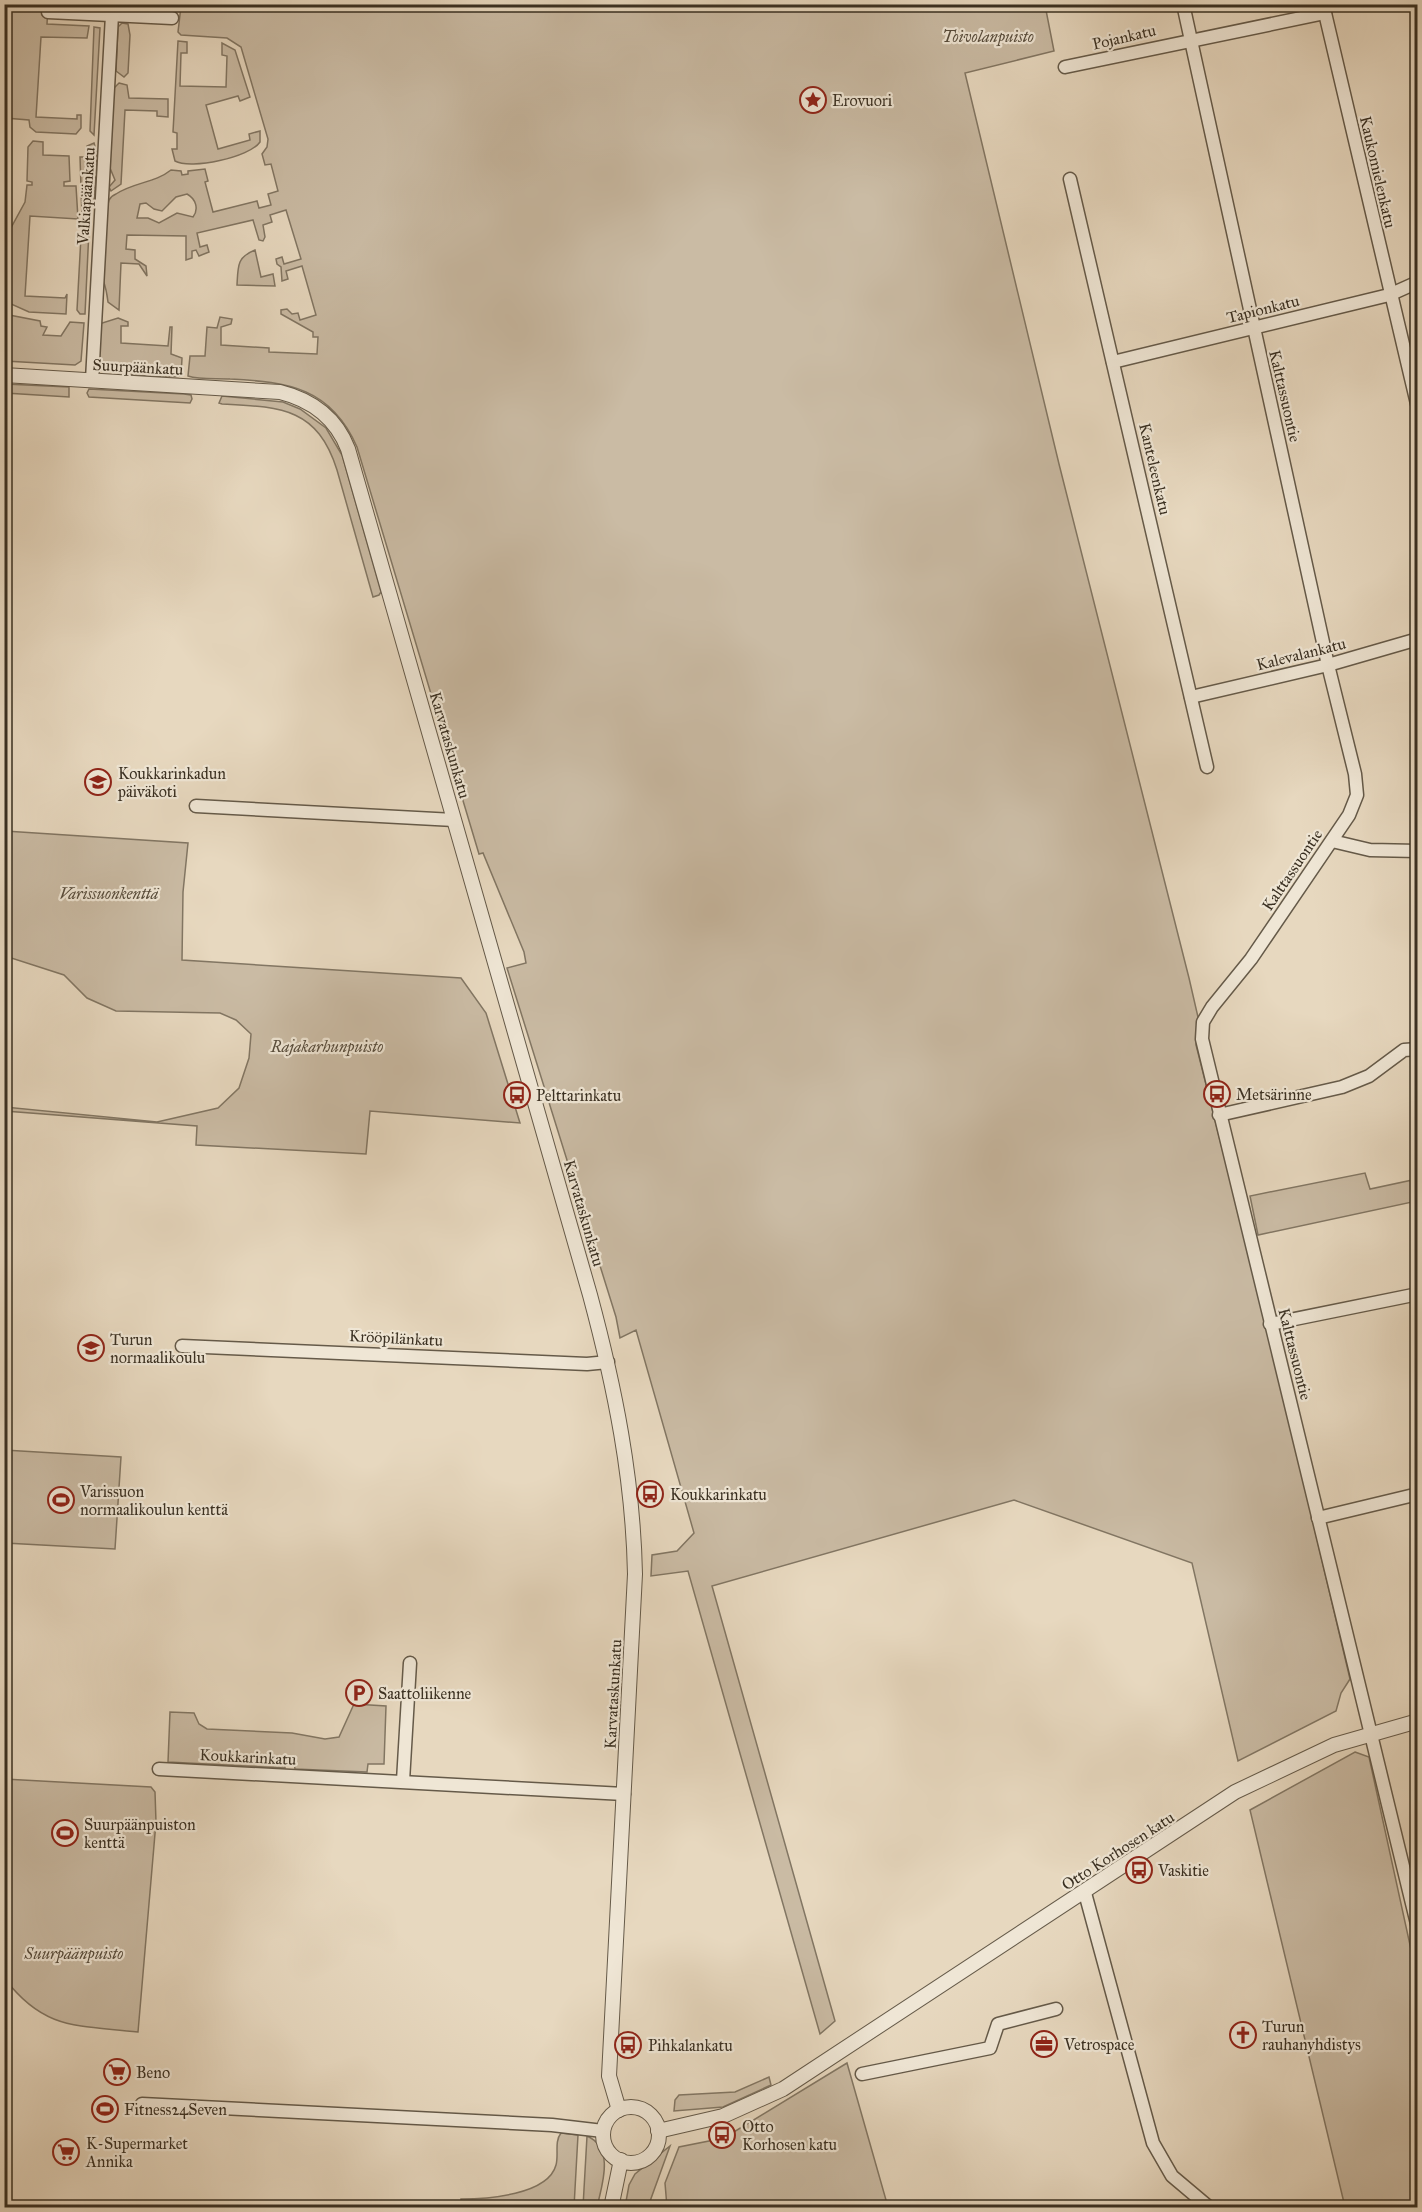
<svg xmlns="http://www.w3.org/2000/svg" width="1422" height="2212" viewBox="0 0 1422 2212" font-family="'IM FELL Great Primer',serif">
<style>
.green{fill:#cabba4;stroke:#827663;stroke-width:1.5;fill-rule:evenodd}
.lines{fill:none;stroke-linecap:round;stroke-linejoin:round}
.minor-casing{stroke:#655a49;stroke-width:15}
.tertiary-casing{stroke:#655a49;stroke-width:16}
.minor{stroke:#efe6d5;stroke-width:12}
.tertiary{stroke:#efe6d5;stroke-width:14}
.labels{text-anchor:middle;dominant-baseline:central;stroke-width:4.5;stroke-linejoin:round;paint-order:stroke}
.park-label{font-size:16px;font-style:italic;fill:#574c3c;stroke:#efe6d5}
.street-label{font-size:16px;fill:#3a3022;stroke:#efe6d5}
.poi-label{font-size:16px;fill:#3a3022;stroke:#efe6d5;text-anchor:start}
</style>
<rect width="100%" height="100%" fill="#e7d8bf"/>
<filter id="stains"><feTurbulence type="fractalNoise" baseFrequency=".00333" numOctaves="4"/><feColorMatrix values="0 0 0 0 .2 0 0 0 0 .09 0 0 0 0 .02 0 0 0 .5 -.17"/></filter>
<radialGradient id="worn" r=".72"><stop offset=".6" stop-color="#630" stop-opacity="0"/><stop offset="1" stop-color="#630" stop-opacity=".3"/></radialGradient>
<!-- green -->
<g class="green">
<polygon points="4,5 48,5 47,24 89,26 87,38 41,37 36,117 77,119 77,115 81,115 81,128 76,134 36,132 30,127 29,120 5,118"/>
<path d="M 153,5 L 1045,5 L 1054,51 L 965,73 L 1059,464 L 1189,978 L 1198,1017 L 1196,1045 L 1263,1310 L 1350,1679 L 1341,1693 L 1336,1711 L 1238,1761 L 1192,1563 L 1014,1500 L 712,1586 L 835,2021 L 820,2034 L 688,1571 L 651,1576 L 652,1555 L 677,1551 L 694,1533 L 636,1330 L 620,1338 L 616,1317 L 507,968 L 526,963 L 524,952 L 483,853 L 479,854 L 357,447 C 331,388 289,382 230,379 C 217,378 200,380 188,376 L 190,356 L 205,356 L 207,327 L 217,328 L 220,317 L 232,319 L 231,324 L 221,327 L 221,345 L 269,348 L 269,352 L 317,354 L 318,337 L 313,337 L 313,332 L 281,314 L 281,310 L 287,309 L 292,314 L 298,313 L 300,320 L 316,315 L 302,266 L 286,271 L 288,279 L 282,281 L 281,267 L 277,264 L 276,259 L 282,257 L 284,264 L 301,259 L 286,210 L 270,215 L 272,222 L 263,225 L 265,237 L 263,241 L 259,240 L 253,220 L 197,233 L 200,247 L 207,245 L 209,252 L 199,256 L 196,250 L 192,251 L 192,258 L 186,260 L 186,236 L 127,235 L 126,249 L 135,250 L 135,259 L 146,266 L 147,276 L 139,264 L 121,263 L 119,310 L 108,302 C 107,293 106,288 103,280 C 102,275 107,205 109,200 C 111,197 113,195 116,194 C 134,182 155,183 171,170 L 181,171 L 182,175 L 188,174 L 188,171 L 205,169 L 208,181 L 205,182 L 213,212 L 257,201 L 259,208 L 271,205 L 268,194 L 278,191 L 271,164 L 265,165 L 262,154 L 267,147 L 268,139 L 241,47 L 227,38 L 181,35 L 178,32 L 181,6 ZM 187,194 C 196,199 199,209 193,217 L 177,213 L 159,223 L 148,218 L 137,218 L 140,204 L 146,203 L 154,209 L 162,211 L 176,197 Z"/>
<polygon points="122,23 128,24 130,35 128,73 124,77 116,71 118,27"/>
<polygon points="94,27 100,28 94,135 90,131"/>
<path d="M 178,41 L 187,42 L 187,53 L 181,53 L 180,86 L 226,87 L 227,56 L 222,55 L 222,43 L 235,50 L 250,97 L 240,101 L 238,96 L 206,105 L 218,149 L 250,140 L 249,134 L 260,131 L 260,142 C 250,157 191,170 175,161 L 172,149 L 177,149 L 177,133 L 173,132 Z"/>
<polygon points="119,83 127,85 129,98 168,99 168,117 157,116 157,111 125,110 121,184 111,191 109,187 115,180 110,168 112,90"/>
<polygon points="33,141 43,142 43,155 69,156 70,181 64,182 64,186 76,186 78,219 30,216 25,296 65,298 67,294 66,314 29,312 11,304 5,296 6,237 25,202 27,185 32,185 32,182 27,181 28,147"/>
<polygon points="94,143 97,154 94,205 90,209 85,314 80,314 77,310 82,218 80,157 86,157 87,146"/>
<path d="M 255,250 L 261,277 L 273,274 L 275,286 L 237,285 C 238,266 237,257 255,250 Z"/>
<polygon points="4,314 40,321 41,326 47,327 43,335 61,336 70,322 84,323 81,361 75,365 5,361"/>
<path d="M 118,318 L 128,322 L 128,326 L 121,326 L 121,343 L 168,346 L 170,327 L 172,327 L 171,354 L 182,358 L 181,376 C 169,378 110,376 102,366 C 94,356 99,337 99,324 Z"/>
<polygon points="5,384 69,387 69,397 5,393"/>
<polygon points="89,389 184,394 191,395 192,399 190,403 89,397 87,393"/>
<path d="M 222,396 L 283,402 L 300,409 L 326,428 L 342,455 L 381,592 L 379,595 L 373,597 L 337,470 C 317,407 280,407 222,404 L 219,403 Z"/>
<polygon points="5,831 188,843 183,892 182,960 461,978 486,1013 520,1123 370,1111 366,1154 196,1145 197,1126 5,1111 5,1107 157,1122 218,1108 239,1088 249,1058 251,1034 236,1020 220,1013 116,1011 87,998 64,975 5,956"/>
<polygon points="1365,1173 1370,1189 1417,1179 1417,1201 1258,1235 1250,1196"/>
<polygon points="4,1450 121,1457 115,1549 5,1543"/>
<polygon points="354,1704 386,1706 384,1764 368,1764 367,1772 295,1769 294,1763 285,1763 285,1768 168,1762 170,1712 194,1713 199,1724 207,1729 292,1733 325,1739 339,1737"/>
<polygon points="1355,1752 1369,1757 1417,1977 1417,2207 1345,2207 1250,1810"/>
<path d="M 4,1779 L 151,1787 L 155,1792 L 156,1822 L 138,2032 C 78,2025 45,2031 5,1979 Z"/>
<polygon points="847,2063 888,2207 667,2207 665,2183 679,2147 724,2138"/>
<polygon points="769,2077 771,2085 723,2107 674,2111 675,2100 679,2095 735,2092"/>
<path d="M 561,2133 L 578,2135 L 574,2207 L 461,2207 L 461,2199 C 487,2199 548,2195 556,2165 C 559,2154 554,2142 561,2133 Z"/>
<path d="M 587,2136 C 615,2148 602,2185 597,2207 L 583,2207 Z"/>
<polygon points="670,2146 649,2204 646,2207 625,2207 629,2185 635,2174"/>
</g>
<g class="lines">
<defs>
<g id="minor">
<polyline points="1183,4 1328,665 1355,774 1357,795 1349,815 1251,959 1212,1007 1203,1022 1202,1039 1418,1928"/>
<polyline points="48,12 172,18"/>
<polyline points="1325,13 1418,408"/>
<polyline points="1065,67 1325,13 1323,4"/>
<polyline points="1070,179 1207,767"/>
<polyline points="1113,362 1389,295 1418,282"/>
<polyline points="92,380 112,15"/>
<polyline points="1191,697 1328,665 1418,639"/>
<polyline points="196,806 454,820"/>
<polyline points="1332,841 1370,850 1418,851"/>
<polyline points="1219,1115 1342,1087 1369,1076 1404,1050 1418,1049"/>
<polyline points="1270,1324 1418,1294"/>
<polyline points="182,1346 587,1364 608,1362"/>
<polyline points="1318,1518 1418,1494"/>
<polyline points="159,1769 624,1794"/>
<polyline points="403,1781 410,1663"/>
<polyline points="1085,1893 1153,2143 1172,2176 1210,2208"/>
<polyline points="862,2074 990,2048 998,2024 1056,2009"/>
<polyline points="142,2104 552,2125 603,2131"/>
</g>
<g id="tertiary">
<path d="M 4,375 L 280,392 C 312,400 336,418 348,449 L 590,1295 C 615,1388 633,1478 635,1574 L 609,2076 L 619,2110"/>
<circle cx="631" cy="2135" r="28"/>
<polyline points="658,2131 723,2116 783,2089 1235,1792 1334,1745 1418,1721"/>
<polyline points="611,2208 621,2160"/>
</g>
</defs>
<!-- minor casing -->
<use href="#minor" class="minor-casing"/>
<!-- tertiary casing -->
<use href="#tertiary" class="tertiary-casing"/>
<!-- minor -->
<use href="#minor" class="minor"/>
<!-- tertiary -->
<use href="#tertiary" class="tertiary"/>
</g>
<!-- icons -->
<defs>
<symbol id="sight-ring" viewBox="-11 -11 22 22"><circle r="9.5" fill="#efe6d5" stroke="#8f2418" stroke-width="1.5"/><path d="M0-6L1.8-2.2L6-1.7L2.9 1.2L3.7 5.4L0 3.3L-3.7 5.4L-2.9 1.2L-6-1.7L-1.8-2.2Z" fill="#8f2418"/></symbol>
<symbol id="school-ring" viewBox="-11 -11 22 22"><circle r="9.5" fill="#efe6d5" stroke="#8f2418" stroke-width="1.5"/><path d="M0-5L7-2L0 1L-7-2ZM-4 1L0 2.5L4 1V4Q0 6-4 4Z" fill="#8f2418"/></symbol>
<symbol id="bus-ring" viewBox="-11 -11 22 22"><circle r="9.5" fill="#efe6d5" stroke="#8f2418" stroke-width="1.5"/><path d="M-5-6H5V4H4V6H2V4H-2V6H-4V4H-5ZM-3.5-4V0h7V-4ZM-3.5 1.2v1.5H-2V1.2ZM2 1.2v1.5H3.5V1.2Z" fill="#8f2418"/></symbol>
<symbol id="stadium-ring" viewBox="-11 -11 22 22"><circle r="9.5" fill="#efe6d5" stroke="#8f2418" stroke-width="1.5"/><path d="M0-5a6.5 5 0 1 0 0 10a6.5 5 0 1 0 0-10ZM-3.5-1.8h7v3.6h-7Z" fill="#8f2418"/></symbol>
<symbol id="parking-ring" viewBox="-11 -11 22 22"><circle r="9.5" fill="#efe6d5" stroke="#8f2418" stroke-width="1.5"/><path d="M-3.5-5.5H1a3.5 3.5 0 0 1 0 7H-1V5.5H-3.5ZM-1-3.4V-.6H.8a1.4 1.4 0 0 0 0-2.8Z" fill="#8f2418"/></symbol>
<symbol id="church-ring" viewBox="-11 -11 22 22"><circle r="9.5" fill="#efe6d5" stroke="#8f2418" stroke-width="1.5"/><path d="M-1.2-6h2.4v3.5h3.3v2.4h-3.3V6h-2.4V-.1h-3.3v-2.4h3.3Z" fill="#8f2418"/></symbol>
<symbol id="office-ring" viewBox="-11 -11 22 22"><circle r="9.5" fill="#efe6d5" stroke="#8f2418" stroke-width="1.5"/><path d="M-6-3h4V-5.5h4V-3h4V5H-6ZM-1-4.5V-3h2v-1.5ZM-6 0V1H6V0Z" fill="#8f2418"/></symbol>
<symbol id="supermarket-ring" viewBox="-11 -11 22 22"><circle r="9.5" fill="#efe6d5" stroke="#8f2418" stroke-width="1.5"/><path d="M-6-5.5h2.5l.6 2H6L4.5 2H-2.5L-4.4-4H-6ZM-1.5 3.2a1.3 1.3 0 1 0 .1 0ZM3 3.2a1.3 1.3 0 1 0 .1 0Z" fill="#8f2418"/></symbol>
</defs>
<g fill-rule="evenodd">
<use href="#sight-ring" x="798" y="85" width="30" height="30"/>
<use href="#school-ring" x="83" y="767" width="30" height="30"/>
<use href="#bus-ring" x="1202" y="1079" width="30" height="30"/>
<use href="#bus-ring" x="502" y="1080" width="30" height="30"/>
<use href="#school-ring" x="76" y="1333" width="30" height="30"/>
<use href="#bus-ring" x="635" y="1479" width="30" height="30"/>
<use href="#stadium-ring" x="46" y="1485" width="30" height="30"/>
<use href="#parking-ring" x="344" y="1678" width="30" height="30"/>
<use href="#stadium-ring" x="50" y="1818" width="30" height="30"/>
<use href="#bus-ring" x="1124" y="1855" width="30" height="30"/>
<use href="#church-ring" x="1228" y="2020" width="30" height="30"/>
<use href="#office-ring" x="1029" y="2029" width="30" height="30"/>
<use href="#bus-ring" x="613" y="2030" width="30" height="30"/>
<use href="#supermarket-ring" x="102" y="2057" width="30" height="30"/>
<use href="#stadium-ring" x="90" y="2094" width="30" height="30"/>
<use href="#bus-ring" x="707" y="2120" width="30" height="30"/>
<use href="#supermarket-ring" x="51" y="2137" width="30" height="30"/>
</g>
<g class="labels">
<!-- park labels -->
<g class="park-label">
<text x="988" y="36">Toivolanpuisto</text>
<text x="109" y="893">Varissuonkenttä</text>
<text x="327" y="1046">Rajakarhunpuisto</text>
<text x="74" y="1953">Suurpäänpuisto</text>
</g>
<!-- street labels -->
<g class="street-label">
<text transform="translate(1124 37) rotate(-13)">Pojankatu</text>
<text transform="translate(1378 172) rotate(77)">Kaukomielenkatu</text>
<text transform="translate(86 196) rotate(-86)">Valkiapäänkatu</text>
<text transform="translate(1263 309) rotate(-14)">Tapionkatu</text>
<text transform="translate(138 367) rotate(3)">Suurpäänkatu</text>
<text transform="translate(1285 396) rotate(77)">Kalttassuontie</text>
<text transform="translate(1155 469) rotate(77)">Kanteleenkatu</text>
<text transform="translate(1301 654) rotate(-14)">Kalevalankatu</text>
<text transform="translate(450 745) rotate(74)">Karvataskunkatu</text>
<text transform="translate(1292 870) rotate(-56)">Kalttassuontie</text>
<text transform="translate(584 1213) rotate(74)">Karvataskunkatu</text>
<text transform="translate(396 1338) rotate(3)">Krööpilänkatu</text>
<text transform="translate(1295 1354) rotate(76)">Kalttassuontie</text>
<text transform="translate(613 1694) rotate(-87)">Karvataskunkatu</text>
<text transform="translate(248 1757) rotate(3)">Koukkarinkatu</text>
<text transform="translate(1118 1851) rotate(-33)">Otto Korhosen katu</text>
</g>
<!-- poi labels -->
<g class="poi-label">
<text x="832" y="100">Erovuori</text>
<text x="118" y="773">Koukkarinkadun<tspan x="118" dy="18">päiväkoti</tspan></text>
<text x="1236" y="1094">Metsärinne</text>
<text x="536" y="1095">Pelttarinkatu</text>
<text x="110" y="1339">Turun<tspan x="110" dy="18">normaalikoulu</tspan></text>
<text x="80" y="1491">Varissuon<tspan x="80" dy="18">normaalikoulun kenttä</tspan></text>
<text x="670" y="1494">Koukkarinkatu</text>
<text x="378" y="1693">Saattoliikenne</text>
<text x="84" y="1824">Suurpäänpuiston<tspan x="84" dy="18">kenttä</tspan></text>
<text x="1158" y="1870">Vaskitie</text>
<text x="1262" y="2026">Turun<tspan x="1262" dy="18">rauhanyhdistys</tspan></text>
<text x="1064" y="2044">Vetrospace</text>
<text x="648" y="2045">Pihkalankatu</text>
<text x="136" y="2072">Beno</text>
<text x="124" y="2109">Fitness24Seven</text>
<text x="742" y="2126">Otto<tspan x="742" dy="18">Korhosen katu</tspan></text>
<text x="86" y="2143">K-Supermarket<tspan x="86" dy="18">Annika</tspan></text>
</g>
</g>
<!-- margin -->
<rect width="1422" height="2212" fill="none" stroke="#e7d8bf" stroke-width="24"/>
<rect x="6" y="6" width="1410" height="2200" fill="none" stroke="#3a3022" stroke-width="3"/>
<rect x="12" y="12" width="1398" height="2188" fill="none" stroke="#3a3022" stroke-width="1.5"/>
<rect width="100%" height="100%" filter="url(#stains)"/>
<rect width="100%" height="100%" fill="url(#worn)"/>
</svg>
